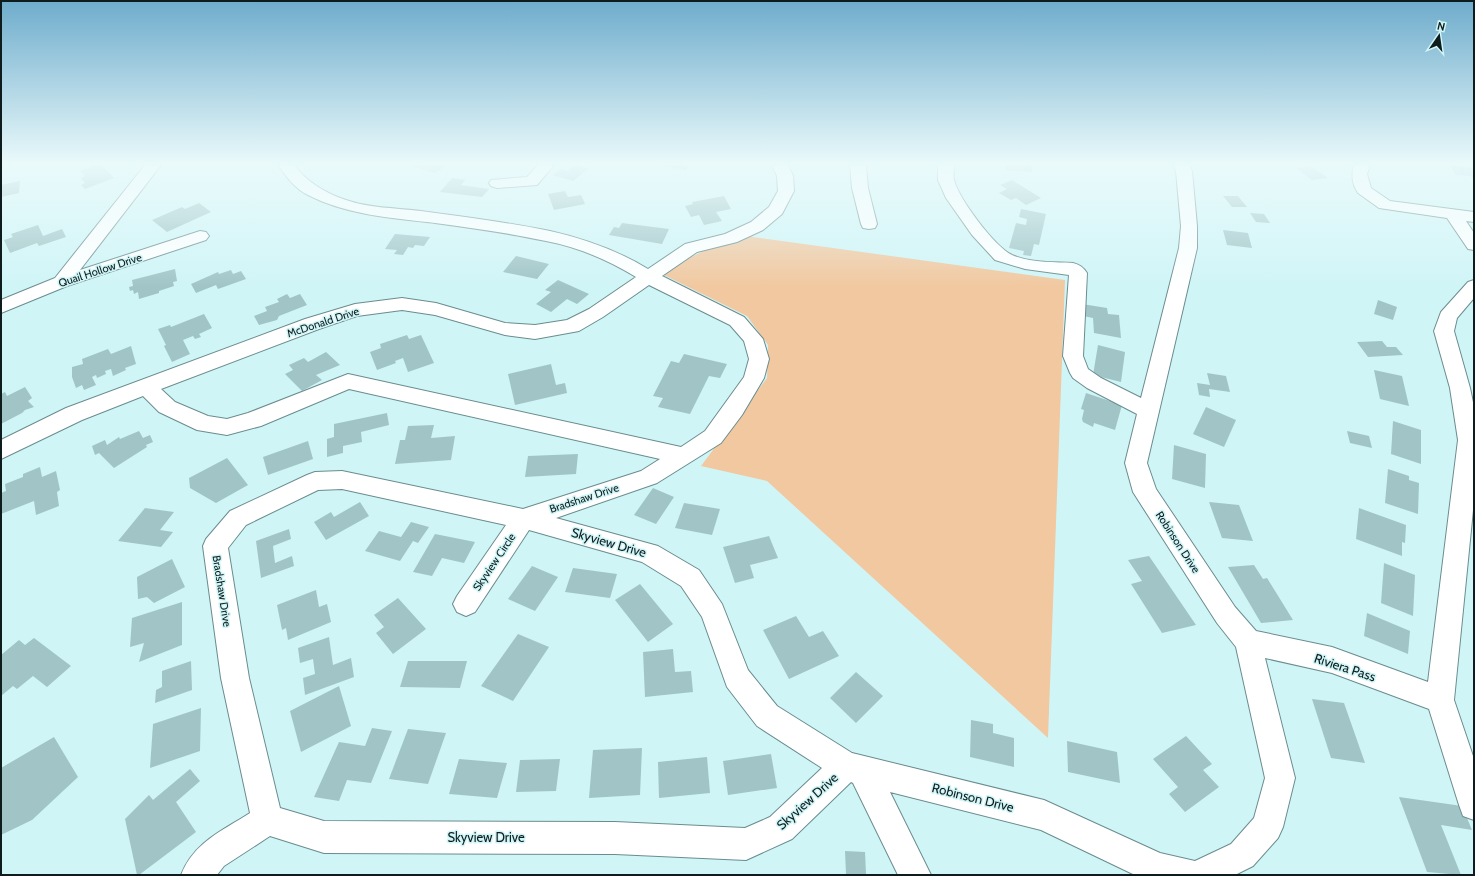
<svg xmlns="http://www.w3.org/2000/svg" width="1475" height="876" viewBox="0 0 1475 876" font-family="Cabin,sans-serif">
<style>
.green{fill:#f1c8a0}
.building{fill:#a1c5c7}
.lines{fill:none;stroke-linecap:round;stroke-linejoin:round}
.minor-casing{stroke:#6a8c8e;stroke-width:2}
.minor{fill:#fff;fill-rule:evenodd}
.labels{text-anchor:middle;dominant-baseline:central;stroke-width:3;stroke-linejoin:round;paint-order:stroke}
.street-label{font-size:11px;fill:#0e1c1d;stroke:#d0f5f7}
.near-street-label{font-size:13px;fill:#0e1c1d;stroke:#d0f5f7}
</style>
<rect width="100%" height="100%" fill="#d0f5f7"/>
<!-- green -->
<path class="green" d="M 746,236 L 1065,280 L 1048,738 L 767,481 L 701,466 L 767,378 L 768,345 L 747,316 L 664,275 C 690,254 715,246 746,236 Z"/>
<!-- building -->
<g class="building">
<polygon points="97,165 101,165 114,178 85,189 81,185 85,183 81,178 85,176 80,171"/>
<polygon points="408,165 447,165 435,173"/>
<polygon points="575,165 589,168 573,181 553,175 562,169 567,171"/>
<polygon points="654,165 688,165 686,170"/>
<polygon points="1005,165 1031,165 1032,172 1006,170"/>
<polygon points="1450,165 1474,168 1474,180 1471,176 1456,175"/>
<polygon points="1311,166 1328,178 1312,180 1296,168"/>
<polygon points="452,178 465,180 461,185 489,189 482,197 440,192"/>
<polygon points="1012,180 1041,198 1026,205 1016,198 1011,200 999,193 1007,189 1000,185"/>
<polygon points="20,181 19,193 1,197 1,185"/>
<polygon points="565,191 568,197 581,195 585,204 554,210 548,194"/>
<polygon points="724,196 731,209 716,212 722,221 704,225 699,215 691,217 685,206 693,204 692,202"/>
<polygon points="1223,196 1238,196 1247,207 1232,207"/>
<polygon points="199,203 211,212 167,232 152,220 182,207 185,209"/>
<polygon points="1021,209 1046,214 1039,245 1034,244 1031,256 1023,255 1024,251 1009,248 1016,223 1026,225 1027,219 1019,217"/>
<polygon points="1250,213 1264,214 1270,223 1256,222"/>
<polygon points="622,223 669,229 662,244 609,235 614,227 619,228"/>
<polygon points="38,225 43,236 62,229 66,237 39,246 37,243 10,253 4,240 13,237 11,234"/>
<polygon points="1223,230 1248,233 1252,248 1227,245"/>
<polygon points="395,234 430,237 424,246 415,245 413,248 408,247 403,255 394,254 397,250 385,249"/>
<polygon points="516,256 549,264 537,279 503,272"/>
<polygon points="175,269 177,281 173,282 174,286 159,291 159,293 139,299 138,292 134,294 133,290 130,291 129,287 133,286 132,280"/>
<polygon points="231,270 233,274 241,271 246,279 218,289 216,285 196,293 191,284 218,272 219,274"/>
<polygon points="558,280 589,294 577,304 567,299 551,312 536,304 551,292 545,290"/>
<polygon points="287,294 290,298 300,294 307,305 279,316 277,320 259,325 254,316 267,311 265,307 279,302 277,299"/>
<polygon points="1378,300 1397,307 1393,320 1374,314"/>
<polygon points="1082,304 1107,308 1108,314 1119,315 1121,338 1094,333 1093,318 1083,316"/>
<polygon points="204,314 212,328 199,334 201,337 195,339 193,336 183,340 190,354 172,362 164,346 166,345 158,329 170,325 171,327"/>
<polygon points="407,335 409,339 421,335 434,363 408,372 403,358 395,361 396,363 377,370 370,352 381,348 380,344"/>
<polygon points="1382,341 1387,347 1396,347 1403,355 1368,357 1357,342"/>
<polygon points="1098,345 1125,352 1121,382 1093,375"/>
<polygon points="131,346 136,364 125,368 126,370 113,376 111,369 105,371 106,374 97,378 96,375 92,377 96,385 84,390 82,385 76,388 72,377 72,367 83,364 82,359 108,349 111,354"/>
<polygon points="326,352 340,365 316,375 322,380 302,391 285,374 293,370 289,365 304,358 308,362"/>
<polygon points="684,354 727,364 720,378 709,376 690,414 658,407 663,398 653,396 671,361 679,363"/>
<polygon points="551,364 556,385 565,383 567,393 515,405 508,374"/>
<polygon points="1374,370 1402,376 1409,406 1380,399"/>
<polygon points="1207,373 1226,376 1230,392 1209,389 1210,397 1199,395 1197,383 1210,385"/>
<polygon points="25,387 32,398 28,401 34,407 25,410 22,413 1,424 1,394 5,392 7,396"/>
<polygon points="1086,393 1122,405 1115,430 1094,423 1093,427 1083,422 1082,419 1084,410 1081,409"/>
<polygon points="1206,407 1236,420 1224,447 1193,434"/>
<polygon points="387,413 389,425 361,432 362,442 343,446 343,453 327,457 327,439 334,437 334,424"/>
<polygon points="1393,421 1421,430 1421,464 1391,454"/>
<polygon points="434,425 431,438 455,436 451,460 395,464 400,440 405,440 408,426"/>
<polygon points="139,431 143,438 150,435 153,442 146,445 147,447 114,468 99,453 95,455 92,446 105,440 107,445 119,437 120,439"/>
<polygon points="1347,431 1369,436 1372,448 1350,443"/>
<polygon points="308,441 313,459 268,475 263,457"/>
<polygon points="1174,445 1206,454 1205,488 1172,479"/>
<polygon points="578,454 576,474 525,477 528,456"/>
<polygon points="227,458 248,485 216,503 190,488 189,478"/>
<polygon points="40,467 42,477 56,471 60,490 57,492 59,506 36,515 34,501 1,514 1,493 6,491 5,484 23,477 23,474"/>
<polygon points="1388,469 1409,476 1409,480 1419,483 1418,514 1385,503"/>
<polygon points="653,488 674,497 656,524 634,515"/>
<polygon points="360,502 369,516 326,540 314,522 331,512 334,517"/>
<polygon points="1209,502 1239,505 1253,541 1222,538"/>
<polygon points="684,503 720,509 712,535 675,528"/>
<polygon points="145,508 174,512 160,530 173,532 161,547 118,541"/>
<polygon points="1359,508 1406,525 1405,543 1402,542 1402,556 1356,539"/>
<polygon points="411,522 429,527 418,543 413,541 400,561 365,551 379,531 401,537"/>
<polygon points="289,529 291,539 273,546 275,563 292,556 294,566 261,578 256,541"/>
<polygon points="435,534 475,542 464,563 442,558 432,576 413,572"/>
<polygon points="769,536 778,558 750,565 754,578 735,583 723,547"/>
<polygon points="1149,556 1196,625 1162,633 1131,584 1142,581 1128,560"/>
<polygon points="172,559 185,587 154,603 147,597 138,599 137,577"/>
<polygon points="1384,563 1415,575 1413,616 1381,603"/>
<polygon points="1254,565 1263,579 1267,578 1293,620 1261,623 1228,567"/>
<polygon points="532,566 558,577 535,611 508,599"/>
<polygon points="573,568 617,574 610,598 565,592"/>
<polygon points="640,584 673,624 648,642 615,600"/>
<polygon points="316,590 319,607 327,604 331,622 288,640 286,628 282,630 277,605"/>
<polygon points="398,598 426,629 393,654 376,633 384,627 374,615"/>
<polygon points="182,602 182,645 139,662 144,643 130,647 132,618"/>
<polygon points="1367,613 1410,631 1408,654 1364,636"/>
<polygon points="796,616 809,637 823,631 839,656 789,679 763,630"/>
<polygon points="518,634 549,647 513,701 481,686"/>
<polygon points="329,637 333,665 351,658 354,677 305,695 303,678 315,674 313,659 300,663 298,648"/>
<polygon points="34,638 71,666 47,687 33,676 17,689 13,686 1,696 1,655 19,640 25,645"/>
<polygon points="673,649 675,672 691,671 693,692 645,697 643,652"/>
<polygon points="191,661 192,690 155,703 156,690 162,687 162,671"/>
<polygon points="408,661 467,661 460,688 400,687"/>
<polygon points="856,672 883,696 856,723 830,698"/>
<polygon points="339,686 351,726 301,752 290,711"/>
<polygon points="1312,699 1344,703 1365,763 1331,758"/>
<polygon points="201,708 200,751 150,768 153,724"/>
<polygon points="971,720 993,724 993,733 1014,738 1014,767 970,757"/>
<polygon points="372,728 392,731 371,783 347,780 339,801 314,797 339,742 365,746"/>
<polygon points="408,729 446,733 428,784 389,779"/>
<polygon points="1186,736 1212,764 1203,770 1219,787 1185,812 1169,794 1178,787 1153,759"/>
<polygon points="54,737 78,777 32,820 1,835 1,768"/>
<polygon points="1067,741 1117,752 1120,783 1068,772"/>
<polygon points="642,748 640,795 589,798 593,750"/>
<polygon points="771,754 777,788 728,795 723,761"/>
<polygon points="707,757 710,793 659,798 658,762"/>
<polygon points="459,759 507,763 497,798 449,794"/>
<polygon points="560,759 556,791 516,792 520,760"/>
<polygon points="190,769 200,781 176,802 196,832 139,875 137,875 125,819 149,795 153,800"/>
<polygon points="1399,797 1462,806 1472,830 1441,825 1461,875 1427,872"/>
<polygon points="845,851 865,852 866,874 846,874"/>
</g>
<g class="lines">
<defs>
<g id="minor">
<polygon points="145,165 161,165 80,270 200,231 206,232 209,236 206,240 67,286 1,313 1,300 55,278"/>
<path d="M 278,165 L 294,165 C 307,182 325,193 346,200 C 369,208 396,208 421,211 C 464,217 507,222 550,231 C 585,239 617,250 648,269 L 685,244 L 725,234 L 751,222 L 769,207 L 778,191 L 777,176 L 772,165 L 788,165 L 793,176 L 794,191 L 782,214 L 763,230 L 737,242 L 697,252 L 662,276 L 744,317 L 763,339 L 769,359 L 764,378 L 742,415 L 721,443 L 657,483 L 556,518 L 658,546 L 699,570 L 722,604 L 748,670 L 777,706 L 852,753 L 1044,800 L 1160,853 L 1195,861 L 1231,844 L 1254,818 L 1265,778 L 1236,647 L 1217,623 L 1133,492 L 1125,463 L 1137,414 L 1087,388 L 1073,378 L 1070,373 L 1063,356 L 1069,275 L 1025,269 L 995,260 L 972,235 L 946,198 L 938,180 L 938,165 L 954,165 C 954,170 953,175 954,180 C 959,199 994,246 1012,255 C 1030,263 1054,262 1073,263 C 1080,265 1083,267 1087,273 L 1083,356 L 1088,369 L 1101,378 L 1141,398 L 1179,248 L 1181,226 L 1176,171 L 1173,165 L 1189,165 L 1192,171 L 1197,226 L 1197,248 L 1147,463 L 1156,489 L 1235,607 L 1256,631 L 1332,647 L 1428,682 L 1458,440 L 1450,388 L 1434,331 L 1441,312 L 1468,282 L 1474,280 L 1474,298 L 1457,318 L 1454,331 L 1470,388 L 1474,407 L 1474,500 L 1454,700 L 1474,759 L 1474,820 L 1463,816 L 1459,805 L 1429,709 L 1332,673 L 1265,658 L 1295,778 L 1283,827 L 1278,838 L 1253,866 L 1235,875 L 1135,875 L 1041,830 L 890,792 L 931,875 L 898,875 L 853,783 L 851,782 L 792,839 L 746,860 L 615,854 L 324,853 L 270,836 L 224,866 L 217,875 L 181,875 C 194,842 222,831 250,813 L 221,678 L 203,546 L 206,539 L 230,511 L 307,475 L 315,472 L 342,471 L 523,509 L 641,471 L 660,459 L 349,389 L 261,426 L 227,435 L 197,430 L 159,412 L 143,396 L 82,420 L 1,459 L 1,440 L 66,408 L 305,319 L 355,304 L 402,298 L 436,303 L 505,323 L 535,325 L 567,320 L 589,309 L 636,277 C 608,260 578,247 546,241 C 509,233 472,228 435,223 C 392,218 347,215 308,195 C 295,189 286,176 278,165 ZM 649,285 L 730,325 L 744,341 L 749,359 L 744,377 L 705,431 L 681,447 L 348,374 L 248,413 L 227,419 L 208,416 L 175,402 L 161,389 L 319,329 L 357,316 L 402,310 L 435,315 L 505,335 L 535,339 L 579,331 L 603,317 ZM 342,489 L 506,525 L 457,596 L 453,604 L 457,612 L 466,616 L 475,612 L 529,530 L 642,562 L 681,586 L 702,617 L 727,687 L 757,726 L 822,768 L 770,817 L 745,828 L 615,822 L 324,821 L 280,808 L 249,678 L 228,548 L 246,525 L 318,490 Z"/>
<polygon points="538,165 554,165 537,185 497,188 491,186 489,183 491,180 527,177"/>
<polygon points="850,165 866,165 868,188 877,224 875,228 869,229 863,228 861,224 852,188"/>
<path d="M 1354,165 L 1370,165 L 1367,174 L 1371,188 L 1390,201 L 1474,212 L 1474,222 L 1466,221 L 1474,233 L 1474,250 L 1468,249 L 1447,218 L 1379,208 L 1358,193 C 1352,184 1351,175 1354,165 Z"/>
</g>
</defs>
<!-- minor casing -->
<use href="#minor" class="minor-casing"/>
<!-- minor -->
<use href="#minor" class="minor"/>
</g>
<!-- sky -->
<linearGradient id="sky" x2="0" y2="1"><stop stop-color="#6eaccc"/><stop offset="0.57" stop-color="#eafafb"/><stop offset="1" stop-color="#eafafb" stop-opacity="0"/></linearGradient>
<rect width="1475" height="287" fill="url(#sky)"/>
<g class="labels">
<!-- street labels -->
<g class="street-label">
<text transform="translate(100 270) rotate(-18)">Quail Hollow Drive</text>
<text transform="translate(323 322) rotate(-18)">McDonald Drive</text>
<text transform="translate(584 498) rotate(-18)">Bradshaw Drive</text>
<text transform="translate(1178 542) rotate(57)">Robinson Drive</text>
<text transform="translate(494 562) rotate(-56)">Skyview Circle</text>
<text transform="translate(222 591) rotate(81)">Bradshaw Drive</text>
</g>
<!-- near-street labels -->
<g class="near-street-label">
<text transform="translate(609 542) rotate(16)">Skyview Drive</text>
<text transform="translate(1345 667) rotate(18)">Riviera Pass</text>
<text transform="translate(973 797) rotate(14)">Robinson Drive</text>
<text transform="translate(807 801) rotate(-42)">Skyview Drive</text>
<text x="486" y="837">Skyview Drive</text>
</g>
</g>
<!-- border -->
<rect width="1475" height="876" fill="none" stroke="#0e1c1d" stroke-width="4"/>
<!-- north arrow -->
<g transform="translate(1439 36) rotate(13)" stroke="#d0f5f7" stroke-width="3" paint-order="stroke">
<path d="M0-3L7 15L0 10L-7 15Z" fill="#0e1c1d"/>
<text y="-6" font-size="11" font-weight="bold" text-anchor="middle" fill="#0e1c1d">N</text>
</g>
</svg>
